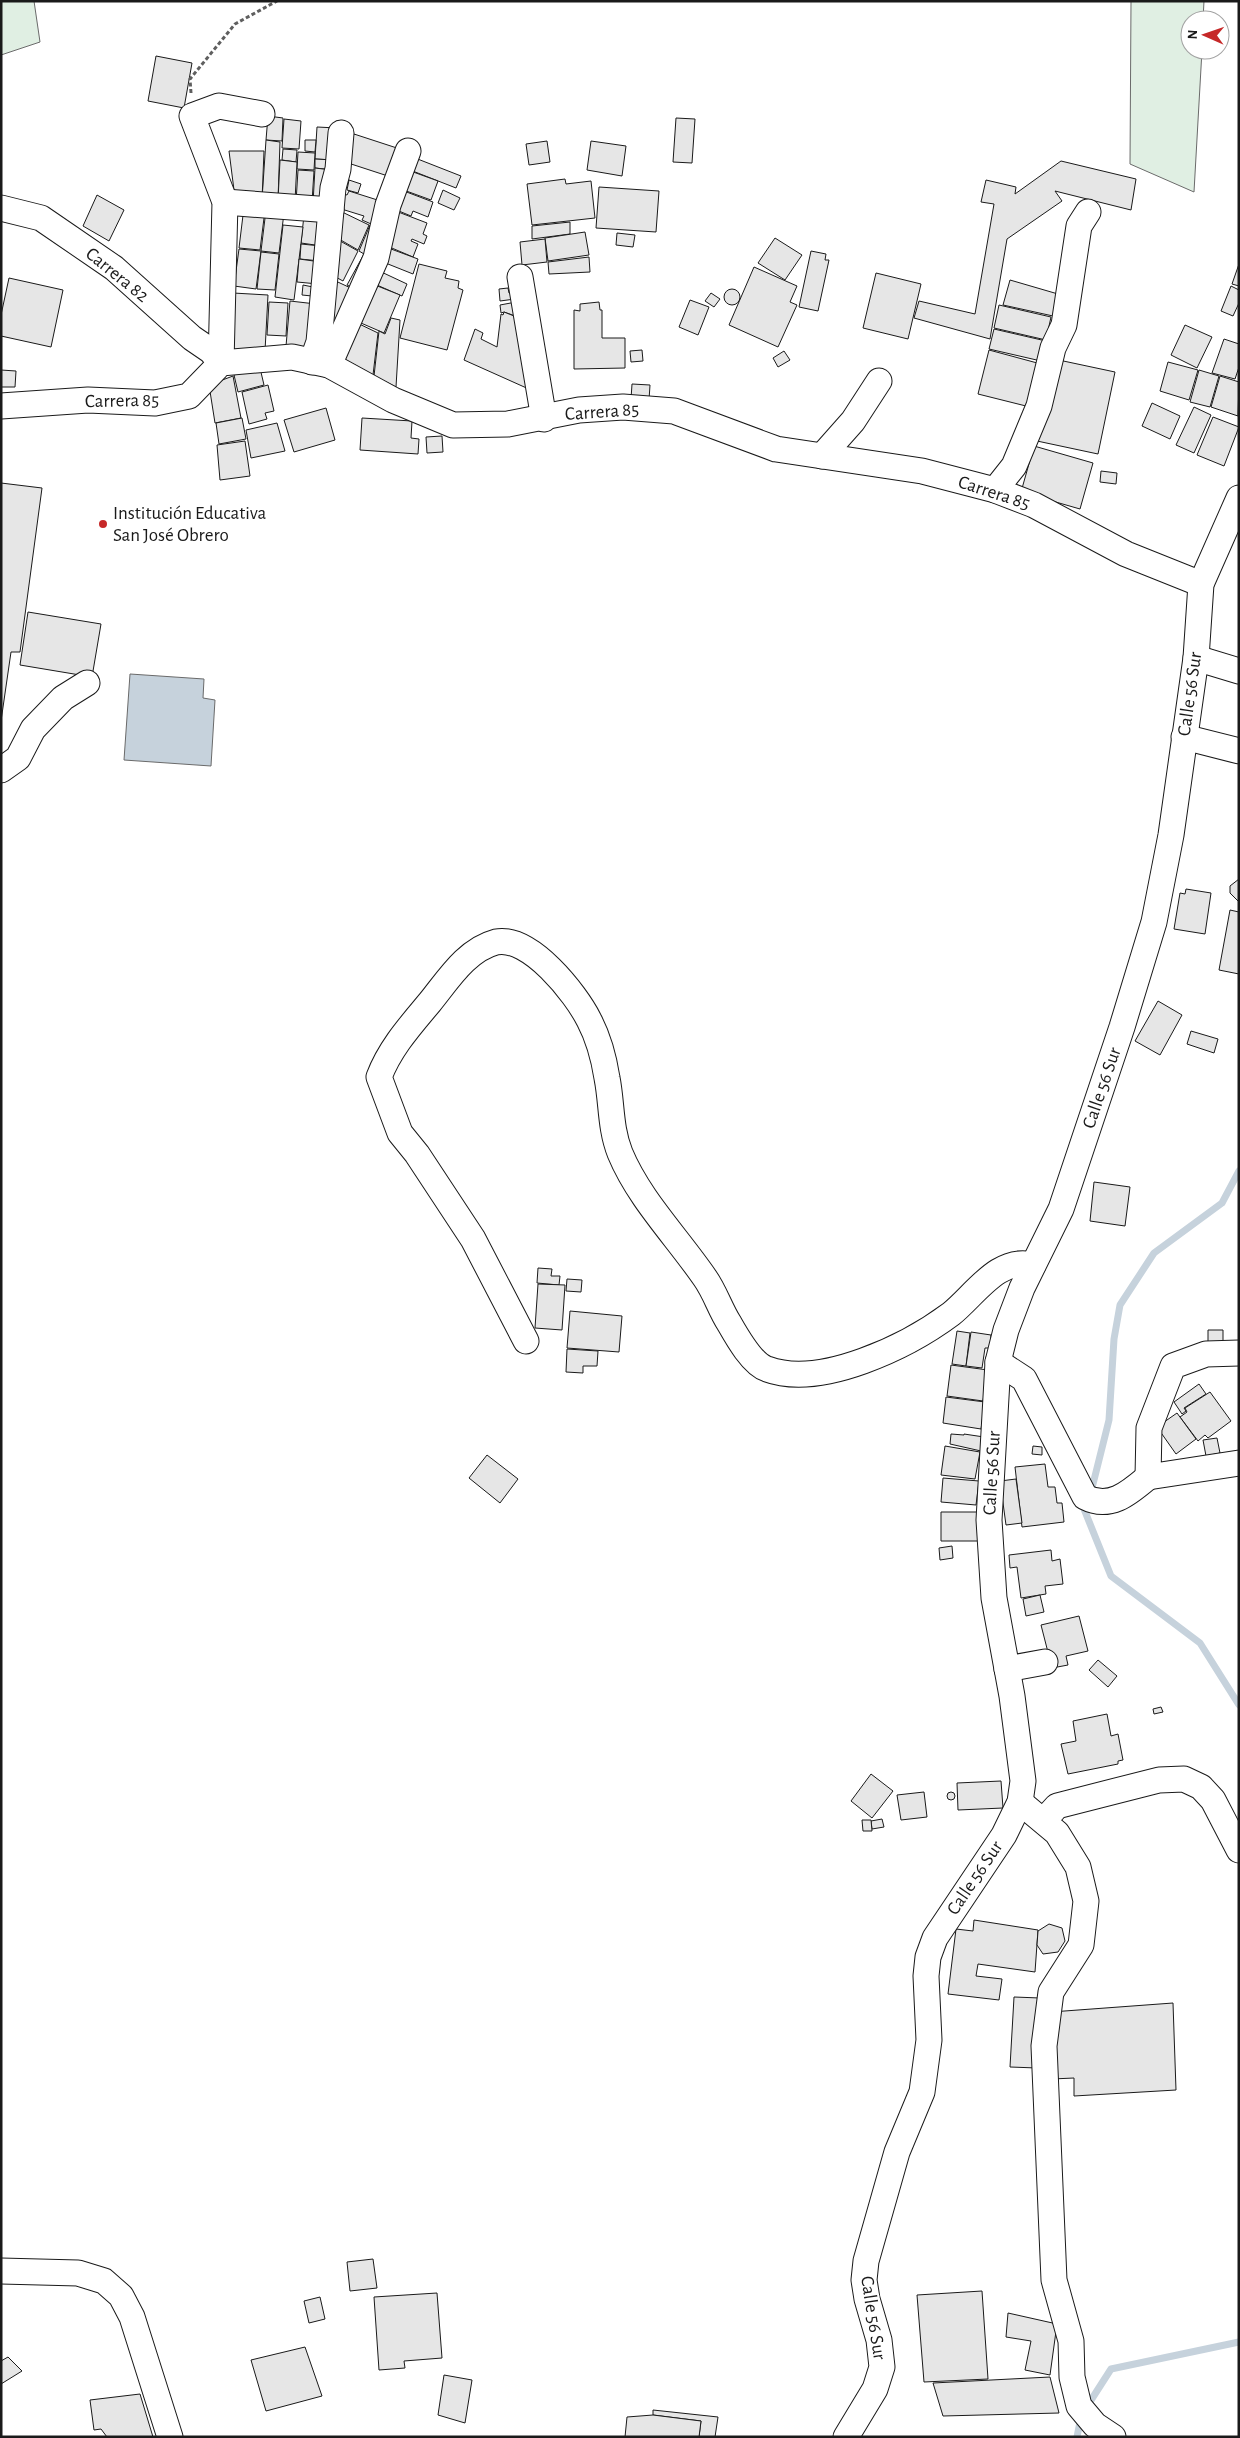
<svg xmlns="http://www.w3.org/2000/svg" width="1240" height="2438" viewBox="0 0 1240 2438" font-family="'Alegreya Sans',sans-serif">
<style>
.green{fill:#e0efe3;stroke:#6a6a6a}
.water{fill:#c6d2dc;stroke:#6a6a6a}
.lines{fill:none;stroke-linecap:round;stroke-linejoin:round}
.stream{stroke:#c6d2dc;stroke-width:7}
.building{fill:#e6e6e6;stroke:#1a1a1a}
.minor-casing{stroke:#1a1a1a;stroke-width:27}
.path{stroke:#5f5f5f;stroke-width:3;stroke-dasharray:4 2.5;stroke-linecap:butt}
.minor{stroke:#fff;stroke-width:25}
.poi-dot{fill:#c62828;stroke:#fff;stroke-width:2}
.labels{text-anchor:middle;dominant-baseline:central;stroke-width:4;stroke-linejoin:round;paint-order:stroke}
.street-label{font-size:19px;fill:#1a1a1a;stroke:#fff}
.poi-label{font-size:19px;fill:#1a1a1a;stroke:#fff;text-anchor:start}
</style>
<rect width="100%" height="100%" fill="#fff"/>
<!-- green -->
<g class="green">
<polygon points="1,1 34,1 40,42 1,55"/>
<polygon points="1131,1 1204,1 1203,20 1190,20 1190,50 1202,50 1194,192 1130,164"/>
</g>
<!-- water -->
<polygon class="water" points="130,674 204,679 203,698 215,700 211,766 124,760"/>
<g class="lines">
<!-- stream -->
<g class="stream">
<polyline points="1091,1492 1109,1420 1114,1339 1120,1305 1154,1253 1222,1203 1239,1171"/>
<polyline points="1084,1509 1111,1576 1200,1643 1239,1705"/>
<polyline points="1086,2408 1111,2369 1239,2342"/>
<polyline points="1077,2437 1081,2417"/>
</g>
</g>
<!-- building -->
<g class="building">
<polygon points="156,56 192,63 184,108 148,101"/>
<polygon points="268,116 283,118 282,141 266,140"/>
<polygon points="676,118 695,119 692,163 673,162"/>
<polygon points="284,119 301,121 299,149 282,148"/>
<polygon points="317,127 337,128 334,160 315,159"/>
<polygon points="354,134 403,150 394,178 345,162"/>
<polygon points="266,140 280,142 278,200 262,199"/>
<polygon points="305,140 316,140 315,152 305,151"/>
<polygon points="547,141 550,162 529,165 526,144"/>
<polygon points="591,141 626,146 622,176 587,170"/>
<polygon points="283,149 297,150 296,162 282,160"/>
<polygon points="229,151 264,151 262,200 235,198"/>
<polygon points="298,152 315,153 314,170 297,169"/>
<polygon points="410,156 461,176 456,188 405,168"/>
<polygon points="315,159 335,160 334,170 315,168"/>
<polygon points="280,160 297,162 295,201 278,200"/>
<polygon points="1061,161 1136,179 1131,210 1055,191 1062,201 1007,239 990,339 914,318 919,301 975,314 994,204 981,202 986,180 1016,187 1015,194"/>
<polygon points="315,168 331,170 329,205 313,203"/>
<polygon points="405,169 438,181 431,200 398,188"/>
<polygon points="298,170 314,171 312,202 296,202"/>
<polygon points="565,179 566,184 591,181 595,218 532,225 527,184"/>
<polygon points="349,180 361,184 358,193 347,190"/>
<polygon points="599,187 659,191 656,232 596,228"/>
<polygon points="396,188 433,202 428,217 413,211 411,216 389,207"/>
<polygon points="443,190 460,198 454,210 438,203"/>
<polygon points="349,191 387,203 378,227 362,220 364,216 335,207 340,193 347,195"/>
<polygon points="97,195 124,210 109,241 83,226"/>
<polygon points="244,207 265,210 260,250 239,248"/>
<polygon points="266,210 284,213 279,253 261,251"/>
<polygon points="338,210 369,225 358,250 332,235"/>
<polygon points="393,210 427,223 423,234 427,236 424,244 412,239 411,241 418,244 413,257 380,243"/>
<polygon points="304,215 325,217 322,246 301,243"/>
<polygon points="570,222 570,234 532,239 532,226"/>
<polygon points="283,225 303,227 294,300 275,297"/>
<polygon points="370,225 381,228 355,289 347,285 364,254 359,251"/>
<polygon points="585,232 589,255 548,261 545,238"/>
<polygon points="617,233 635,235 633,247 616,245"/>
<polygon points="333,237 358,251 343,281 330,274"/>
<polygon points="775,238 802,255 785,280 758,263"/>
<polygon points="545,239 547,262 522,265 520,242"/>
<polygon points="301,244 321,246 320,261 300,259"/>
<polygon points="383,246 418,259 413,274 378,260"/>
<polygon points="239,249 261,251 256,289 234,286"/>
<polygon points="811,251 826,254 825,260 829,260 818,311 799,307"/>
<polygon points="261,252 279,254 275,290 257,289"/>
<polygon points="589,257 590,272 549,274 548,262"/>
<polygon points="299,259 321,262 318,284 297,282"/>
<polygon points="419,264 447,271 445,278 459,281 458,288 463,290 447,350 400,338"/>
<polygon points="1239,264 1239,286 1232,284"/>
<polygon points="754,267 797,286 790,302 797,305 778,347 729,325"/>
<polygon points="375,269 407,284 402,296 370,282"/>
<polygon points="876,273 921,284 908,339 863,328"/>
<polygon points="327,277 355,290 332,342"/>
<polygon points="9,278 63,290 51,347 1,336 1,315"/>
<polygon points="1010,280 1058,294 1053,316 1003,305"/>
<polygon points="370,283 400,295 384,333 354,320"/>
<polygon points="303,285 313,287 312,296 302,295"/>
<polygon points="1231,286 1239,290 1239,303 1233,316 1221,311"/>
<polygon points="508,288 509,293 514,293 515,299 500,301 499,289"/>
<circle cx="732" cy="297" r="8"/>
<polygon points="233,293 268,295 265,351 231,350"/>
<polygon points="711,293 720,299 714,307 705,301"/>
<polygon points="690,300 709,307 698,335 679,327"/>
<polygon points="290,301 316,304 312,348 286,346"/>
<polygon points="269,302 288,303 286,336 267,335"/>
<polygon points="516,302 518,317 504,312 501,313 500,305"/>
<polygon points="599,302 600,310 602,310 602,338 625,338 625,368 574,369 574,310 580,311 580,304"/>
<polygon points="999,305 1051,317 1046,340 994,328"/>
<polygon points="504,312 519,318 531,390 464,360 475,329 483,333 481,339 497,347 501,314 503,315"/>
<polygon points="391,318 400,320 396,387 374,376 379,331 385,334"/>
<polygon points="353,321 378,333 373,375 337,355"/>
<polygon points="1185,325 1212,337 1197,368 1171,355"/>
<polygon points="994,329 1046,341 1041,361 989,349"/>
<polygon points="1224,339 1239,344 1239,367 1235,379 1212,373"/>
<polygon points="642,350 643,361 631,362 630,351"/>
<polygon points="989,350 1041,364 1030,407 978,394"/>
<polygon points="784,351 790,360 778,367 773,358"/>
<polygon points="1054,359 1115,372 1098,454 1037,441"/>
<polygon points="1168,362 1198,370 1189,400 1160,391"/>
<polygon points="260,368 264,385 238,392 234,375"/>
<polygon points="1,370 16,371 15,387 1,387"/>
<polygon points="1199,370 1219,376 1210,407 1190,402"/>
<polygon points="233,376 241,418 215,423 209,385"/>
<polygon points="1220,376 1239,382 1238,416 1211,407"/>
<polygon points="632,384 650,385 649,400 631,399"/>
<polygon points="268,385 274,411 265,413 267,419 249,424 242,392"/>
<polygon points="1152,403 1180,416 1170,439 1142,426"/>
<polygon points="1194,407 1211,415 1194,453 1176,445"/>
<polygon points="326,408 335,440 294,452 284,420"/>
<polygon points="1213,417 1239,427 1224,466 1197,455"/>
<polygon points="242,418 246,439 219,444 216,423"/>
<polygon points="362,418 412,421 411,438 419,439 418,454 360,450"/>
<polygon points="277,423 285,451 251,458 246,430"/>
<polygon points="442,436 443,452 427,453 426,437"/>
<polygon points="245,441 250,476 220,480 217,445"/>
<polygon points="1034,446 1093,463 1080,509 1021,492"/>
<polygon points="1101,471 1117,473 1116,484 1100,482"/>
<polygon points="1,483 42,488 20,652 11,652 1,721"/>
<polygon points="28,612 101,624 92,677 20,665"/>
<polygon points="1239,879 1239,901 1238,901 1230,893 1230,886"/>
<polygon points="1186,889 1211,893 1205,934 1174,929 1180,893 1185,894"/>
<polygon points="1230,910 1239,912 1239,974 1219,970"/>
<polygon points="1158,1001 1182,1015 1160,1055 1135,1041"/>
<polygon points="1191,1031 1218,1039 1214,1053 1187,1044"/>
<polygon points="1094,1182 1130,1187 1125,1226 1090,1221"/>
<polygon points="538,1268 552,1269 551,1276 560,1276 559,1285 537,1283"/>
<polygon points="567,1279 582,1280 581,1292 566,1291"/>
<polygon points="538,1284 565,1285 562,1330 535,1328"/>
<polygon points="570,1311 622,1316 619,1352 567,1348"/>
<polygon points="1208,1330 1223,1330 1223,1345 1208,1344"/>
<polygon points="957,1331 970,1333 966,1366 952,1364"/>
<polygon points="971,1332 991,1335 990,1348 985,1348 982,1368 966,1366"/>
<polygon points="567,1349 598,1351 597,1366 583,1366 583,1373 566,1372"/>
<polygon points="951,1365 988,1370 983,1401 947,1396"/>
<polygon points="1199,1384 1206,1394 1184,1408 1186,1411 1182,1414 1174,1402"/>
<polygon points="1210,1392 1231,1421 1208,1438 1205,1435 1198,1441 1180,1417 1187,1412 1185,1408"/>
<polygon points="946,1397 985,1402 981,1429 943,1423"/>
<polygon points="1177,1413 1196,1439 1176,1454 1157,1427"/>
<polygon points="951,1434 964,1435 964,1434 984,1437 981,1451 950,1444"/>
<polygon points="1217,1438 1220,1453 1206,1456 1203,1440"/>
<polygon points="945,1446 980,1452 975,1479 941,1475"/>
<polygon points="1033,1446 1042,1447 1042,1455 1032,1454"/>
<polygon points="487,1455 518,1479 500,1503 469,1478"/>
<polygon points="1045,1464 1048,1487 1055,1487 1057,1503 1062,1503 1064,1522 1022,1527 1015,1467"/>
<polygon points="943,1478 979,1481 976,1505 941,1502"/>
<polygon points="1016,1479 1022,1523 1006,1525 1000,1481"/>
<polygon points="941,1512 980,1512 981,1541 941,1541"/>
<polygon points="952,1546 953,1558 940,1560 939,1548"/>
<polygon points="1051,1550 1052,1561 1060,1559 1063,1584 1045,1586 1046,1594 1021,1598 1017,1567 1010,1568 1009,1555"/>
<polygon points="1040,1595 1044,1612 1026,1616 1023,1599"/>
<polygon points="1079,1616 1088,1651 1066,1656 1068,1665 1052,1668 1041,1625"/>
<polygon points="1098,1660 1117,1676 1108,1687 1089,1670"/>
<polygon points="1161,1707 1163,1712 1154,1714 1153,1709"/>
<polygon points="1107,1714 1111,1736 1118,1734 1123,1760 1118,1761 1118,1764 1068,1774 1061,1744 1076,1741 1073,1721"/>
<polygon points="871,1774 893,1791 872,1818 851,1801"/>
<polygon points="1001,1781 1003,1808 958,1810 957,1783"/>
<polygon points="924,1792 927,1817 901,1820 897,1795"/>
<circle cx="951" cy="1796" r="4"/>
<polygon points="882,1819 884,1827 872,1829 871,1821"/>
<polygon points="862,1820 871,1820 872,1831 863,1831"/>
<polygon points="974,1920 1038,1930 1035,1972 978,1964 976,1976 1002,1979 999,2000 948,1994 956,1929 973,1931"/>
<polygon points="1049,1924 1062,1928 1065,1941 1058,1952 1043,1954 1037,1945 1038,1931"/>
<polygon points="1014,1997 1040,1998 1037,2068 1010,2067"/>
<polygon points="1173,2003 1176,2090 1074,2096 1074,2078 1052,2079 1051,2012"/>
<polygon points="373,2259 377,2288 350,2291 347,2262"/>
<polygon points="982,2291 988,2379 924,2382 917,2295"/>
<polygon points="437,2293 442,2358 404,2361 405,2368 379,2370 374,2297"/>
<polygon points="320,2297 325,2319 309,2323 304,2301"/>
<polygon points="1008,2313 1057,2324 1050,2375 1025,2370 1031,2341 1006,2337"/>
<polygon points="305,2347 322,2396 266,2411 251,2360"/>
<polygon points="8,2357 22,2371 1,2384 1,2361"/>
<polygon points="444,2375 472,2380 465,2423 438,2415"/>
<polygon points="1050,2377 1059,2413 943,2416 933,2383"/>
<polygon points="140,2394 153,2437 107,2437 101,2429 94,2430 90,2400"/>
<polygon points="653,2410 718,2417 715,2437 699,2437 701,2421 653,2415"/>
<polygon points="653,2415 701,2421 699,2437 625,2437 627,2417"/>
</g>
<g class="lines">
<defs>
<g id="minor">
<polyline points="225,202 331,210"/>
<polyline points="1,208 41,218 114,268 192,338 211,351 221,363"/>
<polyline points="520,277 544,419"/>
<polyline points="312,362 319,342 333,188 338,169 341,133"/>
<polyline points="221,363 225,202 192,116 219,106 262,114"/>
<polyline points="329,365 376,258 388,205 408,151"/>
<polyline points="1,406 88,400 155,403 189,396 221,363 292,357 329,365 393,400 453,425 508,424 579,410 623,407 674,411 776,449 922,471 995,490 1034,505 1126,554 1201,584"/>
<polyline points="822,456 853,421 879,381"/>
<polyline points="995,490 1014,466 1039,406 1053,348 1064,325 1079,226 1088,212"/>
<polyline points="1196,658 1239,671"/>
<polyline points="1184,737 1239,751"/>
<polyline points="1,770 18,758 33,729 63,698 87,683"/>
<path d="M 526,1341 L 473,1239 L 417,1154 L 400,1133 L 379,1077 C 390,1048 410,1026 430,1002 C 448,980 466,950 496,942 C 530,935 576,994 589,1020 C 598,1037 604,1059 607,1078 C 612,1103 610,1128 620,1153 C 639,1199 677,1237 705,1278 C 715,1292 720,1309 729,1323 C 737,1337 752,1364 767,1369 C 821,1389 908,1346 951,1314 C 975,1295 998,1256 1033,1265"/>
<polyline points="1239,1353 1206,1354 1173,1366 1149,1428 1148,1477 1239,1463"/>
<path d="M 998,1362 L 1024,1379 L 1085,1497 C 1110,1510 1129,1493 1148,1477"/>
<polyline points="1007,1669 1045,1662"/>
<polyline points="1020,1802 1057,1833 1078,1867 1086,1901 1081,1945 1051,1992 1044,2046 1054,2280 1071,2341 1072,2377 1079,2406 1095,2425 1113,2437"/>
<polyline points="1046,1823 1047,1817 1057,1806 1159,1780 1184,1779 1201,1787 1213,1800 1239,1850"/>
<polyline points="1,2271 78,2273 104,2281 121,2296 132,2317 170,2437"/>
<polyline points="846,2437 875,2389 882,2367 879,2340 867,2299 864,2280 866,2261 897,2152 922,2092 929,2040 926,1976 928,1957 935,1938 1004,1835 1020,1802 1023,1781 1012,1696 994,1598 989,1520 998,1362 1006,1330 1022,1288 1061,1209 1122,1027 1154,922 1171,835 1196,658 1201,584 1239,498"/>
</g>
</defs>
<!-- minor casing -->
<use href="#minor" class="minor-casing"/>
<!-- path -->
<polyline class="path" points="191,93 190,79 235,24 277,1"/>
<!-- minor -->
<use href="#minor" class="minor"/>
</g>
<!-- markers -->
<circle class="poi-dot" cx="103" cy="524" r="5"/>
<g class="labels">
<!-- street labels -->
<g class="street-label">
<text transform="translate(117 275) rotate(39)">Carrera 82</text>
<text transform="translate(122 401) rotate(-1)">Carrera 85</text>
<text transform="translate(602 412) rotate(-4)">Carrera 85</text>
<text transform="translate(994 493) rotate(18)">Carrera 85</text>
<text transform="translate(1190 694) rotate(-82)">Calle 56 Sur</text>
<text transform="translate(1102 1088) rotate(-71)">Calle 56 Sur</text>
<text transform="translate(992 1473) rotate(-87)">Calle 56 Sur</text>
<text transform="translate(975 1878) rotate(-56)">Calle 56 Sur</text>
<text transform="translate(873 2318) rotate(81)">Calle 56 Sur</text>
</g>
<!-- poi labels -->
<g class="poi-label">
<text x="113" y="513">Institución Educativa<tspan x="113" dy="22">San José Obrero</tspan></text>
</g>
</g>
<!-- border -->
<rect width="1240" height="2438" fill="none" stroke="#1a1a1a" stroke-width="5"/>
<!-- north arrow -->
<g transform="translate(1205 35) rotate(272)"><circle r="24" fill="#ffffff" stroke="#a3a3a3"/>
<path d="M0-4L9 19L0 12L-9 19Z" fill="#c62828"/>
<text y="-8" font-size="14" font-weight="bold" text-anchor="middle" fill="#1a1a1a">N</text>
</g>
</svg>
